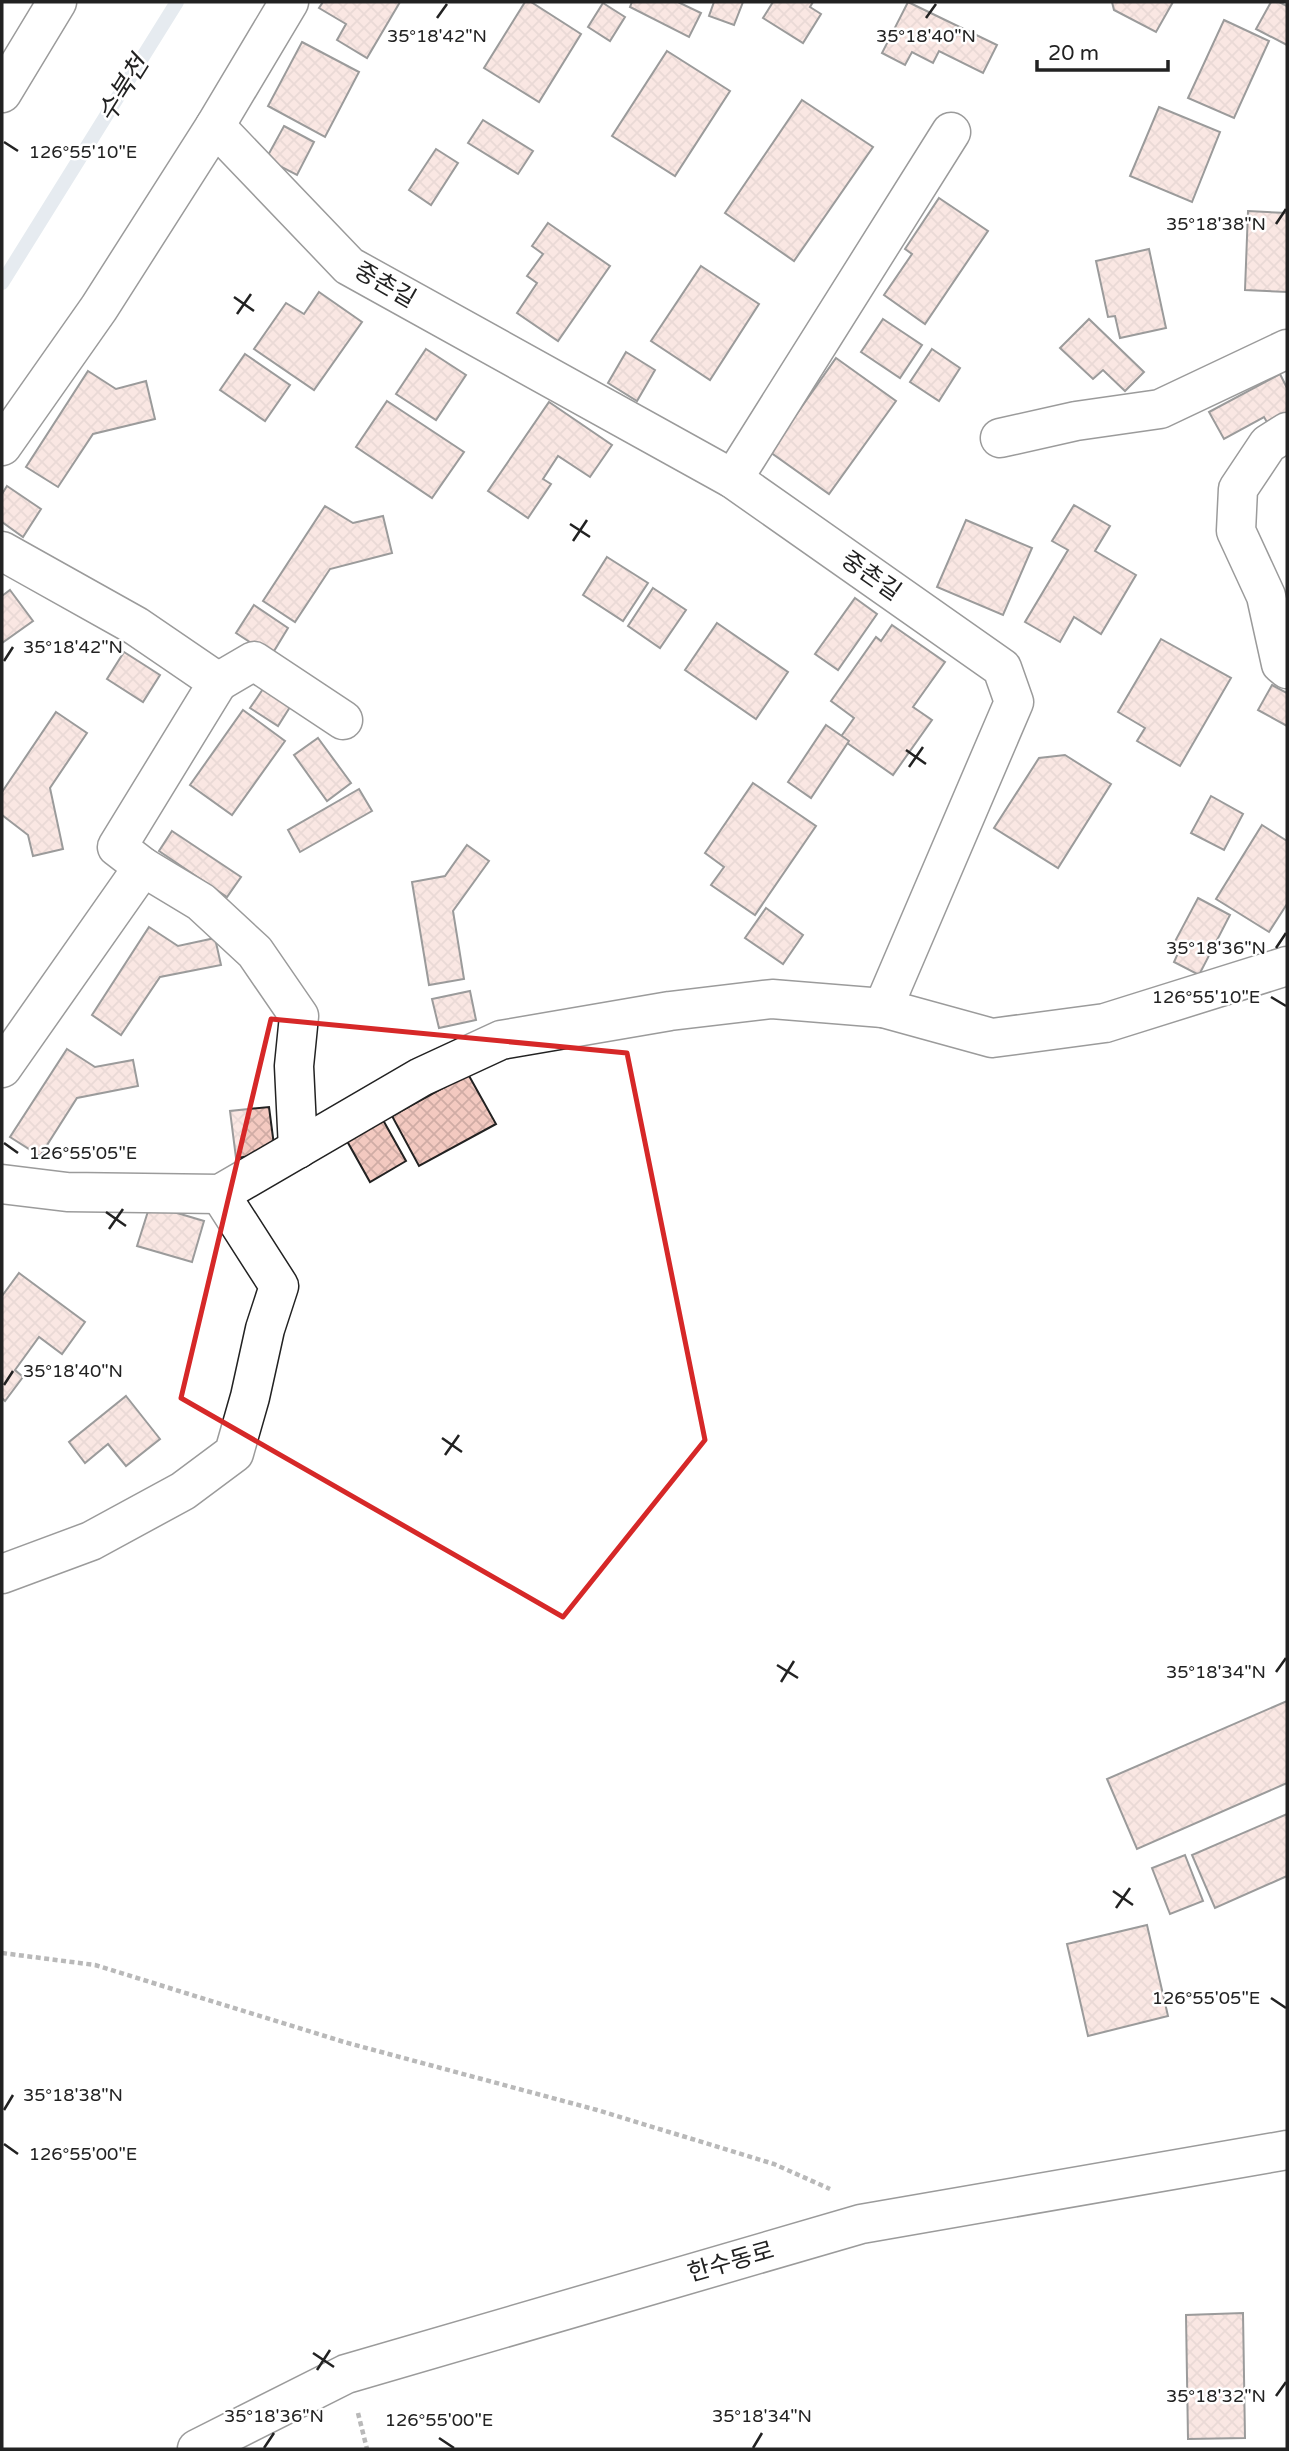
<svg xmlns="http://www.w3.org/2000/svg" width="1289" height="2451" viewBox="0 0 1289 2451" font-family="'Varela Round','Noto Sans KR',sans-serif">
<style>
.lines{fill:none;stroke-linecap:round;stroke-linejoin:round}
.stream{stroke:#c7d3dd;stroke-width:14}
.building{fill:url(#building-cross-hatch);stroke:#222;stroke-width:2}
.minor-casing{stroke:#222;stroke-width:41}
.path{stroke:#646464;stroke-width:4.5;stroke-dasharray:5 3.5;stroke-linecap:butt}
.minor{stroke:#fff;stroke-width:38}
.marked{fill:none;stroke:#d62828;stroke-width:5;stroke-linejoin:round}
.ticks{fill:none;stroke:#222;stroke-width:2.5}
.labels{text-anchor:middle;dominant-baseline:central;stroke-width:5;stroke-linejoin:round;paint-order:stroke}
.street-label{font-size:24px;fill:#222;stroke:#fff}
.water-label{font-size:26px;font-style:italic;fill:#222;stroke:#fff}
.ticks-label{font-size:18px;text-anchor:middle;fill:#222;stroke:#fff;stroke-width:5;stroke-linejoin:round;paint-order:stroke}
</style>
<defs>
<pattern id="building-cross-hatch" width="8" height="8" patternUnits="userSpaceOnUse" patternTransform="scale(1.75)"><rect width="8" height="8" fill="#f3c9c0"/><path d="M0 0l8 8M0 8l8-8" fill="none" stroke="#d0aca5"/></pattern>
</defs>
<rect width="100%" height="100%" fill="#fff"/>
<g class="lines">
<!-- stream -->
<polyline class="stream" points="2,283 177,2"/>
</g>
<!-- building -->
<g class="building">
<polygon points="323,2 400,2 367,58 337,40 346,24 319,8"/>
<polygon points="525,2 531,2 581,34 539,102 484,68"/>
<polygon points="632,2 678,2 701,13 689,37 630,7"/>
<polygon points="714,2 743,2 734,25 709,16"/>
<polygon points="773,2 813,2 810,7 821,14 803,43 763,18"/>
<polygon points="908,2 997,45 983,73 939,51 933,63 912,52 905,65 882,53"/>
<polygon points="1112,2 1173,2 1156,32 1114,10"/>
<polygon points="1271,2 1279,2 1287,6 1287,45 1256,29"/>
<polygon points="603,3 625,17 610,41 588,27"/>
<polygon points="1224,20 1269,41 1234,118 1188,98"/>
<polygon points="302,42 359,72 325,137 268,106"/>
<polygon points="667,51 730,91 675,176 612,136"/>
<polygon points="802,100 873,147 794,261 725,213"/>
<polygon points="1159,107 1220,132 1192,202 1130,176"/>
<polygon points="483,120 533,151 518,174 468,143"/>
<polygon points="284,126 314,142 297,175 266,159"/>
<polygon points="436,149 458,163 431,205 409,190"/>
<polygon points="939,198 988,231 925,324 884,295 912,254 905,249"/>
<polygon points="1248,211 1287,213 1287,292 1245,290"/>
<polygon points="548,223 610,266 558,341 517,313 537,283 527,276 543,254 532,246"/>
<polygon points="1149,249 1166,328 1120,338 1115,316 1108,317 1096,261"/>
<polygon points="701,266 759,304 710,380 651,341"/>
<polygon points="319,292 362,322 314,390 254,349 286,303 304,314"/>
<polygon points="883,319 922,345 900,378 861,352"/>
<polygon points="1089,319 1144,372 1125,391 1103,370 1093,379 1060,348"/>
<polygon points="426,349 466,375 436,420 396,394"/>
<polygon points="932,349 960,368 939,401 910,382"/>
<polygon points="626,352 655,370 637,401 608,383"/>
<polygon points="245,354 290,385 265,421 220,390"/>
<polygon points="836,358 896,401 829,494 770,452"/>
<polygon points="88,371 116,389 146,381 155,419 93,434 58,487 26,467"/>
<polygon points="1280,374 1287,388 1287,420 1271,429 1264,417 1224,439 1209,412"/>
<polygon points="387,401 464,452 432,498 356,447"/>
<polygon points="549,402 612,445 590,477 558,456 543,479 551,484 528,518 488,491"/>
<polygon points="7,486 41,509 23,537 2,522 2,494"/>
<polygon points="1074,505 1110,526 1095,551 1136,575 1101,634 1074,617 1060,642 1025,622 1068,550 1052,541"/>
<polygon points="325,506 353,523 383,516 392,553 330,569 295,622 263,601"/>
<polygon points="966,520 1032,548 1003,615 937,587"/>
<polygon points="607,557 648,583 623,621 583,595"/>
<polygon points="653,588 686,610 660,648 628,626"/>
<polygon points="10,590 33,621 2,643 2,596"/>
<polygon points="855,598 877,614 838,670 815,654"/>
<polygon points="254,605 288,628 271,656 236,633"/>
<polygon points="717,623 788,672 756,719 685,670"/>
<polygon points="892,625 945,662 913,707 932,720 893,775 840,738 854,718 831,701 876,637 881,641"/>
<polygon points="1161,639 1231,678 1180,766 1137,741 1145,728 1118,712"/>
<polygon points="124,652 160,675 143,702 107,679"/>
<polygon points="1272,685 1287,693 1287,726 1258,710"/>
<polygon points="263,689 290,707 278,726 250,708"/>
<polygon points="243,710 285,741 232,815 190,785"/>
<polygon points="56,712 87,733 50,788 63,849 33,856 28,835 2,815 2,792"/>
<polygon points="826,725 849,741 811,798 788,782"/>
<polygon points="318,738 351,783 327,801 294,755"/>
<polygon points="1065,755 1111,784 1058,868 994,828 1039,758"/>
<polygon points="753,783 816,826 755,915 711,885 724,867 705,853"/>
<polygon points="359,789 372,811 300,852 288,830"/>
<polygon points="1211,796 1243,814 1224,850 1191,833"/>
<polygon points="1262,825 1287,841 1287,904 1269,932 1216,899"/>
<polygon points="172,831 241,877 227,897 159,851"/>
<polygon points="467,845 489,861 453,911 464,979 429,985 412,882 445,876"/>
<polygon points="1198,898 1230,915 1199,975 1174,962 1179,951 1172,947"/>
<polygon points="766,908 803,935 783,964 745,938"/>
<polygon points="149,927 178,946 215,938 221,965 160,977 121,1035 92,1015"/>
<polygon points="470,991 476,1020 439,1028 432,999"/>
<polygon points="67,1049 95,1067 133,1060 138,1086 77,1098 40,1156 10,1137"/>
<polygon points="468,1074 496,1124 419,1166 392,1116"/>
<polygon points="269,1107 275,1153 236,1158 230,1111"/>
<polygon points="383,1120 406,1161 370,1182 347,1141"/>
<polygon points="150,1205 204,1221 192,1262 137,1246"/>
<polygon points="19,1273 85,1322 62,1354 39,1337 15,1370 23,1377 5,1401 2,1398 2,1296"/>
<polygon points="126,1396 160,1439 126,1466 108,1444 85,1463 69,1442"/>
<polygon points="1287,1701 1287,1783 1137,1849 1107,1779"/>
<polygon points="1287,1814 1287,1876 1215,1908 1192,1855"/>
<polygon points="1185,1855 1203,1901 1170,1914 1152,1868"/>
<polygon points="1147,1925 1168,2016 1088,2036 1067,1944"/>
<polygon points="1243,2313 1245,2438 1188,2439 1186,2315"/>
</g>
<g class="lines">
<defs>
<g id="minor">
<polyline points="2,93 57,2"/>
<polyline points="215,126 349,266 733,479 1002,668 1014,702 883,1008 992,1038 1105,1023 1287,966"/>
<polyline points="1287,432 1268,444 1238,489 1236,531 1266,596 1281,664 1287,669"/>
<polyline points="1000,438 1076,421 1160,409 1287,349"/>
<polyline points="2,446 99,308 215,126 289,2"/>
<polyline points="733,479 951,132"/>
<polyline points="2,551 136,626 218,682 117,847 143,867"/>
<polyline points="218,682 254,661 343,720"/>
<polyline points="2,1068 143,867 201,902 255,952 299,1016 294,1066 298,1149"/>
<polyline points="2,1184 67,1192 220,1194 421,1077 501,1040 670,1011 772,999 883,1008"/>
<polyline points="2,1574 91,1541 183,1491 234,1453 250,1397 265,1329 279,1286 220,1194"/>
<polyline points="197,2449 346,2374 861,2224 1287,2150"/>
</g>
</defs>
<!-- minor casing -->
<use href="#minor" class="minor-casing"/>
<!-- path -->
<g class="path">
<polyline points="2,1953 95,1965 344,2042 597,2110 774,2164 830,2189"/>
<polyline points="358,2413 367,2449"/>
</g>
<!-- minor -->
<use href="#minor" class="minor"/>
</g>
<!-- marked area -->
<path d="M0 0H1289V2451H0ZM 271,1019 L 627,1053 L 705,1440 L 563,1617 L 181,1398 Z" fill="#fff" fill-opacity=".55" fill-rule="evenodd"/>
<path class="marked" d="M 271,1019 L 627,1053 L 705,1440 L 563,1617 L 181,1398 Z"/>
<!-- ticks -->
<path class="ticks" d="M 437,18 L 447,4M 926,18 L 936,4M 4,142 L 18,151M 1276,224 L 1286,209M 234,297 L 254,311M 237,314 L 251,294M 570,524 L 590,537M 573,541 L 587,520M 4,661 L 13,647M 906,750 L 926,764M 909,767 L 923,747M 1276,948 L 1286,933M 1271,997 L 1286,1006M 4,1143 L 18,1153M 106,1212 L 126,1226M 109,1229 L 123,1209M 4,1385 L 13,1371M 442,1438 L 462,1452M 445,1455 L 459,1435M 777,1665 L 798,1678M 1276,1672 L 1286,1658M 781,1682 L 794,1661M 1113,1891 L 1133,1905M 1116,1908 L 1130,1888M 1271,1998 L 1286,2008M 4,2110 L 13,2095M 4,2144 L 18,2154M 313,2353 L 334,2367M 317,2370 L 330,2350M 1276,2396 L 1286,2382M 439,2438 L 454,2448M 264,2448 L 274,2433M 753,2448 L 762,2433"/>
<g class="labels">
<!-- street labels -->
<g class="street-label">
<text transform="translate(385 285) rotate(30)">중촌길</text>
<text transform="translate(871 576) rotate(35)">중촌길</text>
<text transform="translate(731 2262) rotate(-16)">한수동로</text>
</g>
<!-- water labels -->
<g class="water-label">
<text transform="translate(123 89) rotate(-58)">수북천</text>
</g>
</g>
<g class="ticks-label">
<text x="437" y="42">35°18'42"N</text>
<text x="926" y="42">35°18'40"N</text>
<text x="83" y="158">126°55'10"E</text>
<text x="1216" y="230">35°18'38"N</text>
<text x="73" y="653">35°18'42"N</text>
<text x="1216" y="954">35°18'36"N</text>
<text x="1206" y="1003">126°55'10"E</text>
<text x="83" y="1159">126°55'05"E</text>
<text x="73" y="1377">35°18'40"N</text>
<text x="1216" y="1678">35°18'34"N</text>
<text x="1206" y="2004">126°55'05"E</text>
<text x="73" y="2101">35°18'38"N</text>
<text x="83" y="2160">126°55'00"E</text>
<text x="1216" y="2402">35°18'32"N</text>
<text x="274" y="2422">35°18'36"N</text>
<text x="762" y="2422">35°18'34"N</text>
<text x="439" y="2426">126°55'00"E</text>
</g>
<!-- border -->
<rect width="1289" height="2451" fill="none" stroke="#222222" stroke-width="7"/>
<!-- scale -->
<path d="M1037 60v10h131v-10" fill="none" stroke="#222222" stroke-width="3.5"/>
<text x="1048" y="60" font-size="21" fill="#222222" stroke="#ffffff" stroke-width="5" paint-order="stroke">20 m</text>
</svg>
